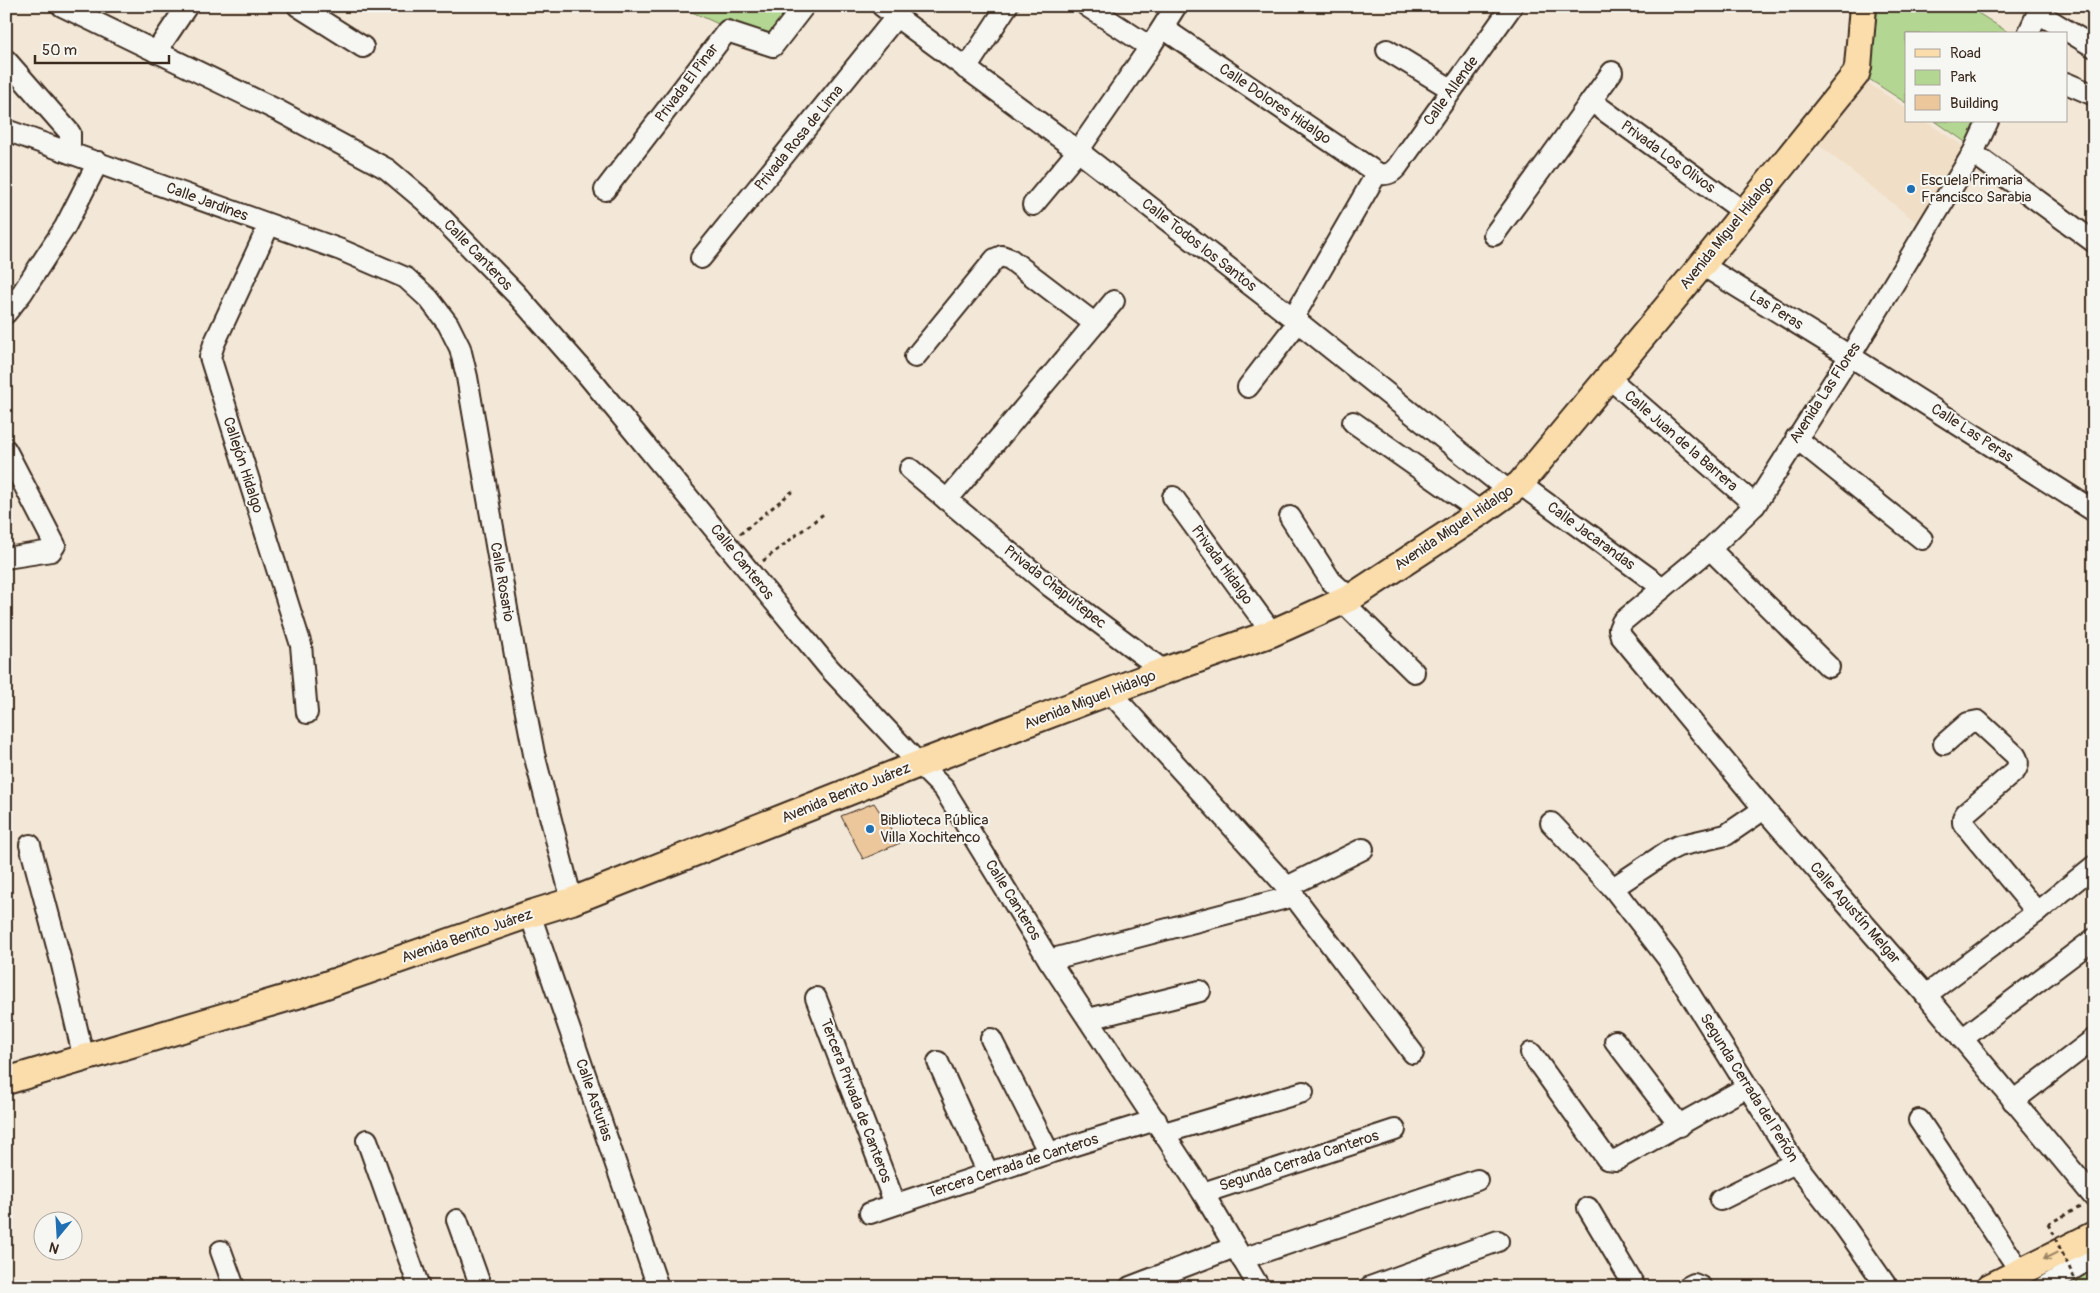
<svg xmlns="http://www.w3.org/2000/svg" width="2100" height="1293" viewBox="0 0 2100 1293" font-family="Pangolin,sans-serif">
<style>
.built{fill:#f1dec6}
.green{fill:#b3d792;stroke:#778058}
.building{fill:#ecc79c;stroke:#3b2a1e}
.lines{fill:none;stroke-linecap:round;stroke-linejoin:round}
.minor-casing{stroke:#3b2a1e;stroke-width:24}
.major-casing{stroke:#3b2a1e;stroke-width:30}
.path{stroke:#3b2a1e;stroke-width:3;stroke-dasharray:4 4;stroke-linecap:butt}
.minor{stroke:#f6f6f2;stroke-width:20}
.major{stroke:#fbddab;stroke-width:26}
.path-bridge{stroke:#3b2a1e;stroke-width:3;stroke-dasharray:4 4;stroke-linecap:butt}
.oneway{stroke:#9b8464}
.poi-dot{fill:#1f6fb2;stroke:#f6f6f2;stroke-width:2}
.labels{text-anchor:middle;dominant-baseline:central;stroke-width:4;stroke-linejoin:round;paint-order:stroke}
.street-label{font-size:15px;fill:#3b2a1e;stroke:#f6f6f2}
.poi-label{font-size:15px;fill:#3b2a1e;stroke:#f6f6f2;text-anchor:start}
</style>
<rect width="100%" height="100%" fill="#f3e8d8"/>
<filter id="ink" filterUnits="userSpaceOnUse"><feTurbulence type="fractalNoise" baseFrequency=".02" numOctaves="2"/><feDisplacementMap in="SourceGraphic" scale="10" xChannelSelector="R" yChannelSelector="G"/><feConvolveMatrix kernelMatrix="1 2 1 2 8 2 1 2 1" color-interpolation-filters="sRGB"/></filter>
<g filter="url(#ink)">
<!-- built -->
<polygon class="built" points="1868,83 1906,108 1906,121 1925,121 1969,150 1925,229 1817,144"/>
<!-- green -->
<g class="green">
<polygon points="679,6 814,6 773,49"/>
<polygon points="1878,6 1967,6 2011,34 1906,34 1906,103 1869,79"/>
<polygon points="1935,121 1986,121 1974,148"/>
<polygon points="2094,1266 2094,1281 2082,1287 2061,1287"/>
</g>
<!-- building -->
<polygon class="building" points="874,803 900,843 863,859 841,816"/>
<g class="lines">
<defs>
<g id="minor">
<polyline points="62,6 279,111 387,169 425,201 516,294 589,377 829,668 919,764 944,789 1049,960 1203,1193 1259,1287"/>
<polyline points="298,6 363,47"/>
<polyline points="882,6 1078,151 1293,318 1510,492"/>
<polyline points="1087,6 1150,47"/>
<polyline points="2038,13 2094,47"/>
<path d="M 1163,28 L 1377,173 C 1386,176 1391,174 1397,167 L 1512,6"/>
<polyline points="2028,34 2041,6"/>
<polyline points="1387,50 1451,89"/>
<polyline points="156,52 187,6"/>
<polyline points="6,60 70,133 70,153"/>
<polyline points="966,69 1007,6"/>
<polyline points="2066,83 2094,95"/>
<polyline points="1591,101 1744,212"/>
<polyline points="1988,121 1973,153 1850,356 1755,505 1710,549 1622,622 1619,629 1621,636 1764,809 1926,995 2094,1197"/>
<polyline points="6,130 341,250 406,278 429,299 448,324 460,348 467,377 515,655 534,754 572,901"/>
<polyline points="1973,153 2094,242"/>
<polyline points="605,190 727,31 773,46 804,6"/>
<polyline points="1033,205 1078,151 1150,47 1176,6"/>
<polyline points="269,225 214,344 210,357 301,645 307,713"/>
<polyline points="1494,235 1612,72"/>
<polyline points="701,258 896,17"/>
<polyline points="1702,265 1850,356 2094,511"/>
<polyline points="6,313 22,293 65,227 98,162"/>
<polyline points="1293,318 1377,173"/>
<polyline points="915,357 995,259 1002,256 1010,259 1094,323"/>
<polyline points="1608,377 1755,505"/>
<polyline points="1248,387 1298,322"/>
<polyline points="1353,422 1481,512"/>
<polyline points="1796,438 1922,539"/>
<polyline points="6,450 55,545 51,551 6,558"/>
<polyline points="910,469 1051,587 1164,671"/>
<polyline points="1520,484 1663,588"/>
<polyline points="1173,497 1272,633"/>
<polyline points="947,500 1114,301"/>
<polyline points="1290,517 1331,581 1350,598"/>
<polyline points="1710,549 1829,667"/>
<polyline points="1343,602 1414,672"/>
<polyline points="1110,692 1287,887 1413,1053"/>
<path d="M 1944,744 L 1968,723 L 1978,721 L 2015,755 C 2019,761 2019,765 2015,771 L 1966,813 L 1963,818 L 1963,823 L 2037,912"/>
<polyline points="1551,823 1613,888 1668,959 1795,1163 1845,1227 1887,1287"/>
<polyline points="30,845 62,965 84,1059"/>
<polyline points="1287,887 1363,849"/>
<polyline points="1613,888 1670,850 1678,846 1726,835 1764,809"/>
<polyline points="530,914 658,1287"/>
<polyline points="1049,960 1294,896"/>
<polyline points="1926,995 2037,912 2094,866"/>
<polyline points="816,998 895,1204"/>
<polyline points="1089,1019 1200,991"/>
<polyline points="991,1039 1049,1153"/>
<polyline points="1962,1039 2094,939"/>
<polyline points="1615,1041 1680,1126"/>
<polyline points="1531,1053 1607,1159 1616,1160 1747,1087"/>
<polyline points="938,1062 988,1173"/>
<polyline points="2013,1101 2094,1039"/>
<polyline points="1919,1120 2020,1271"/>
<polyline points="1164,1133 1303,1092"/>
<polyline points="367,1140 419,1287"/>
<polyline points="1203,1193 1395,1130"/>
<polyline points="1720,1200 1795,1163"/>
<polyline points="1588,1208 1635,1287"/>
<polyline points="870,1213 1049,1153 1156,1120"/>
<polyline points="457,1220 481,1287"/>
<polyline points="221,1251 234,1287"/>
<polyline points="1242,1259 1477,1180"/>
<polyline points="1130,1287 1235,1247"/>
<polyline points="1370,1287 1498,1241"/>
<polyline points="1688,1287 1694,1284 1701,1287"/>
<polyline points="2044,1287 2094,1256"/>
</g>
<g id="major">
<polyline points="6,1081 297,995 530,914 572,901 919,764 1164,671 1272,633 1350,598 1481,512 1520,484 1702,265 1856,74 1858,67 1863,6"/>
<polyline points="1990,1287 2094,1235"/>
</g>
</defs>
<!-- minor casing -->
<use href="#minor" class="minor-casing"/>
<!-- major casing -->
<use href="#major" class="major-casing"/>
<!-- path -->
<g class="path">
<polyline points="740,534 794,490"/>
<polyline points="763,561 826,512"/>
<polyline points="2048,1224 2080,1207"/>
</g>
<!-- minor -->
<use href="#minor" class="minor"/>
<!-- major -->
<use href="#major" class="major"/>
<!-- path-bridge -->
<polyline class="path-bridge" points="2048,1224 2079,1287"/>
</g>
<!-- one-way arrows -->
<defs><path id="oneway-shaft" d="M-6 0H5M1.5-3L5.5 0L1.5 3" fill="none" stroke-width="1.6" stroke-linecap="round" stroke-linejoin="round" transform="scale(1.25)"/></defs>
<use class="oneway" href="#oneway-shaft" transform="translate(2050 1256) rotate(154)"/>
</g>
<!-- markers -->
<g class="poi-dot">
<circle cx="1911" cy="189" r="5"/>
<circle cx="870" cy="829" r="5"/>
</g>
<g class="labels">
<!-- street labels -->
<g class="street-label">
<text transform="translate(687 83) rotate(-53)">Privada El Pinar</text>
<text transform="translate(1451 91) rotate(-54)">Calle Allende</text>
<text transform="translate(1275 104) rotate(34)">Calle Dolores Hidalgo</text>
<text transform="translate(799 138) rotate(-51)">Privada Rosa de Lima</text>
<text transform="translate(1668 157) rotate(36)">Privada Los Olivos</text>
<text transform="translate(207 202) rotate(20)">Calle Jardines</text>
<text transform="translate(1727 233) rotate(-51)">Avenida Miguel Hidalgo</text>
<text transform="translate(1199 245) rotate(38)">Calle Todos los Santos</text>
<text transform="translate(478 255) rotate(46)">Calle Canteros</text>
<text transform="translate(1776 310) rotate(32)">Las Peras</text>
<text transform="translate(1825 393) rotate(-57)">Avenida Las Flores</text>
<text transform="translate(1972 433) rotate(33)">Calle Las Peras</text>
<text transform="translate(1681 441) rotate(41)">Calle Juan de la Barrera</text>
<text transform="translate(243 465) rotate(72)">Callejón Hidalgo</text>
<text transform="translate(1454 528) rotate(-34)">Avenida Miguel Hidalgo</text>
<text transform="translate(1591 536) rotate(36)">Calle Jacarandas</text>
<text transform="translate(742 562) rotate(51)">Calle Canteros</text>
<text transform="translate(1222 565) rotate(54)">Privada Hidalgo</text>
<text transform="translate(502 582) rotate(80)">Calle Rosario</text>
<text transform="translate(1055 587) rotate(38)">Privada Chapultepec</text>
<text transform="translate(1090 700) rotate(-21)">Avenida Miguel Hidalgo</text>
<text transform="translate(846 793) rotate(-22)">Avenida Benito Juárez</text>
<text transform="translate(1013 900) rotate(58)">Calle Canteros</text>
<text transform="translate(1855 913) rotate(49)">Calle Agustín Melgar</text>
<text transform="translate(467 936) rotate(-19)">Avenida Benito Juárez</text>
<text transform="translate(1749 1088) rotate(58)">Segunda Cerrada del Peñón</text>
<text transform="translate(594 1100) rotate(71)">Calle Asturias</text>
<text transform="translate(856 1101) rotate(69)">Tercera Privada de Canteros</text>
<text transform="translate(1299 1161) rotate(-18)">Segunda Cerrada Canteros</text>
<text transform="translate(1013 1166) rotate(-18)">Tercera Cerrada de Canteros</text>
</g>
<!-- poi labels -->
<g class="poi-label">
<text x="1921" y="180">Escuela Primaria<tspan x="1921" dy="17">Francisco Sarabia</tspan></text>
<text x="880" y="820">Biblioteca Pública<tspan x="880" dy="17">Villa Xochitenco</tspan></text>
</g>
</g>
<!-- margin -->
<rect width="2100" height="1293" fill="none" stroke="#f6f6f2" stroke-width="25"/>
<rect x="12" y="12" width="2075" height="1268" fill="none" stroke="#3b2a1e" stroke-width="2" filter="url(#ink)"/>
<!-- legend -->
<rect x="1905" y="32" width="162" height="90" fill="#f6f6f2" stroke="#aba49d"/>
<rect x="1915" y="49" width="25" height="8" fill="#fbddab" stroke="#aba49d"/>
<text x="1950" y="58" font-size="15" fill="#3b2a1e">Road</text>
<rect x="1915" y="70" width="25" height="15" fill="#b3d792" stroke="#aba49d"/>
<text x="1950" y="82" font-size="15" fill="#3b2a1e">Park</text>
<rect x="1915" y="95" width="25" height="15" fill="#ecc79c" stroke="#aba49d"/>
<text x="1950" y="108" font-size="15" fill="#3b2a1e">Building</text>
<!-- north arrow -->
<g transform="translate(58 1236) rotate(198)"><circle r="24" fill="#f6f6f2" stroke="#aba49d"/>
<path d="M0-4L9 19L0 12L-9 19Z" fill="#1f6fb2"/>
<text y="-8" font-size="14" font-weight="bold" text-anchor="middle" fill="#3b2a1e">N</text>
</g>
<!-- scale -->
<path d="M35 55v8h134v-8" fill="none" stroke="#3b2a1e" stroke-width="2.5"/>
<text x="42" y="55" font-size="15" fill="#3b2a1e" stroke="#f6f6f2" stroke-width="4" paint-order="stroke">50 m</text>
</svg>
